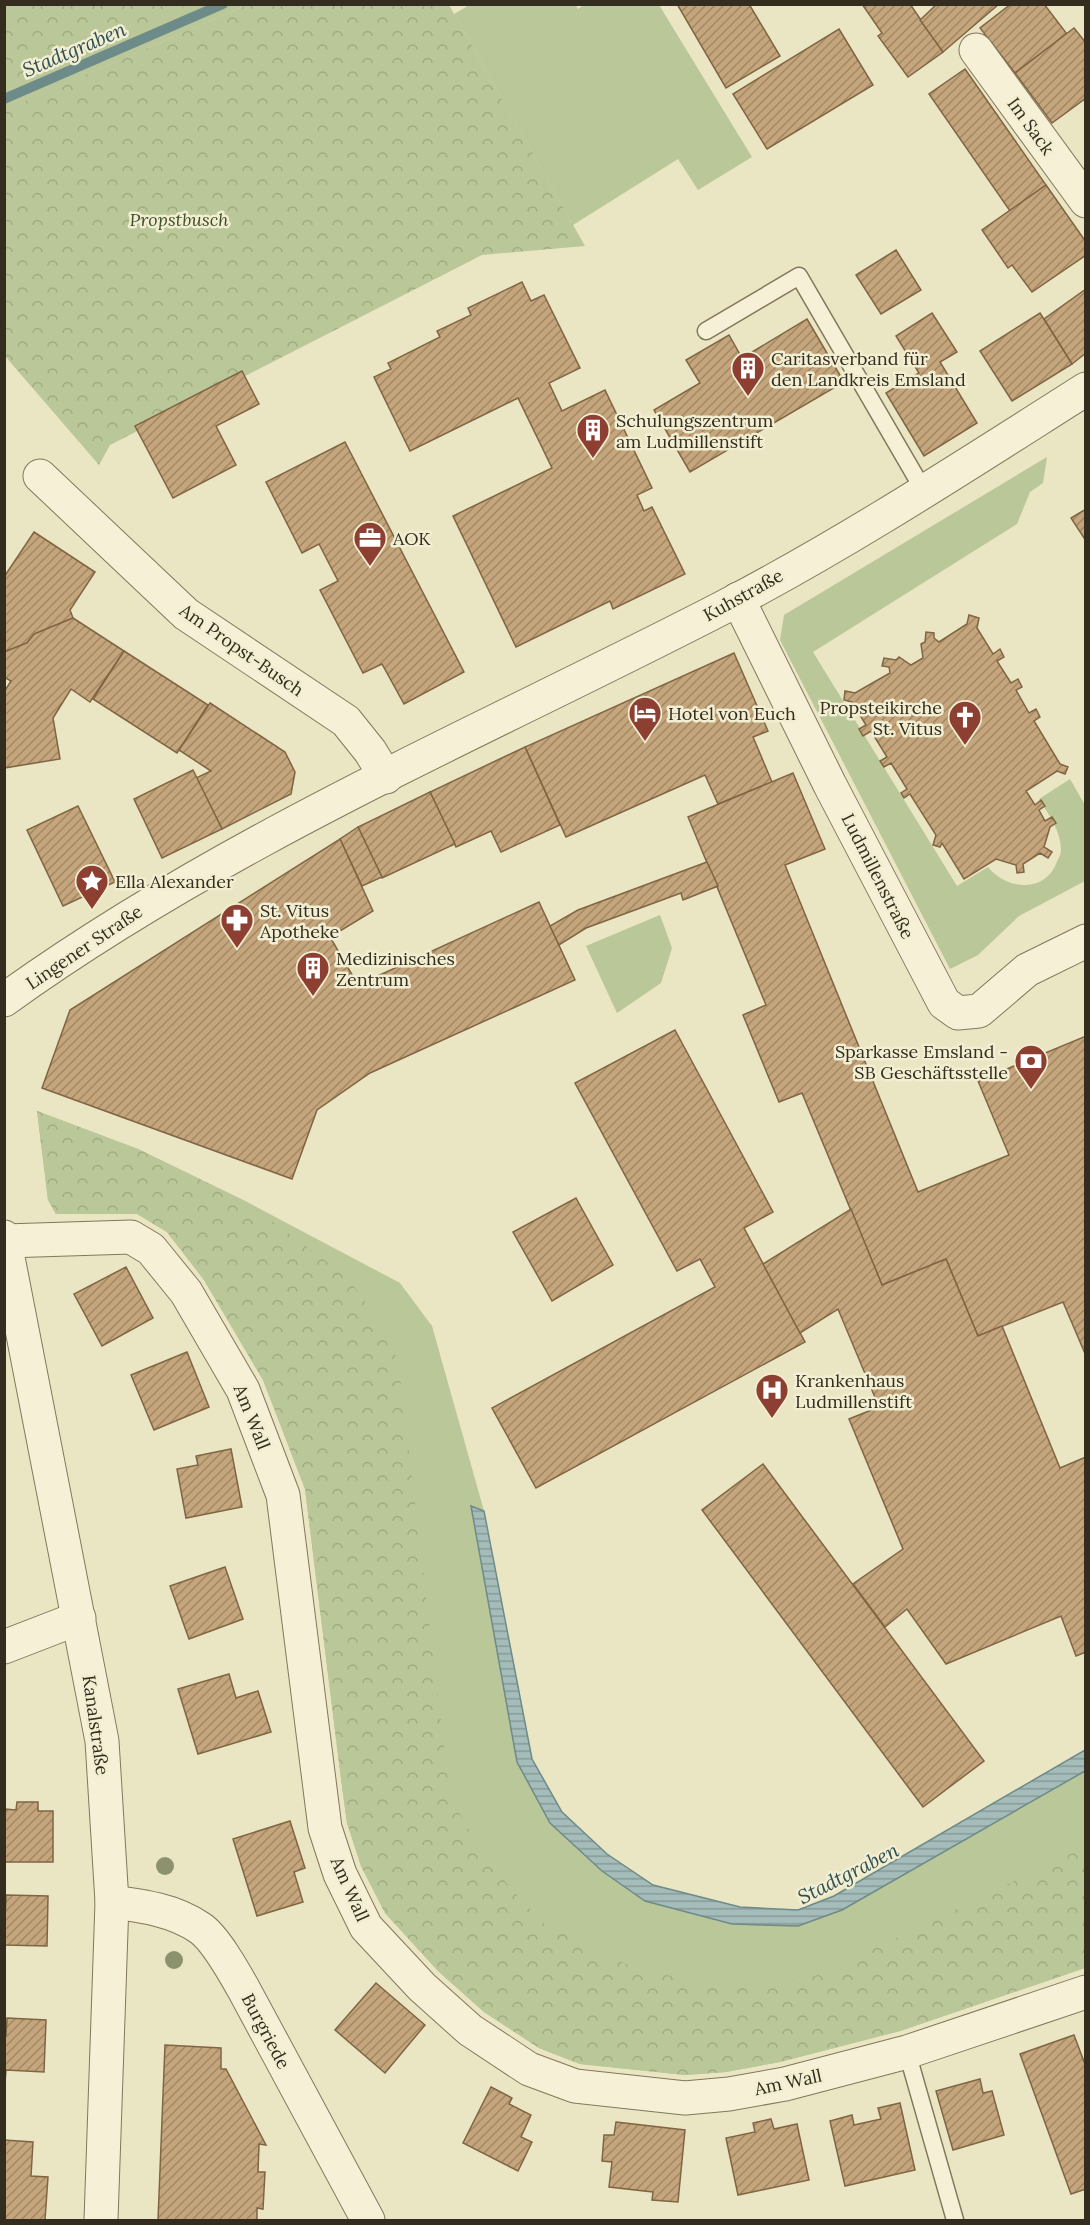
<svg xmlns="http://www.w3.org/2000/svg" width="1090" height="2225" viewBox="0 0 1090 2225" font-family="Lora,serif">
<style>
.green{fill:#bac798}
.forest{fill:url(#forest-crowns)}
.water{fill:url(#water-rules);stroke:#6d8b88;stroke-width:1.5}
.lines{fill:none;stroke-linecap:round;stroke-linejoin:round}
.stream{stroke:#6d8b88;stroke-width:10}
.building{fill:url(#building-hatch);stroke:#806543;stroke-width:1.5}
.lane-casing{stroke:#83775c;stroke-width:19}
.street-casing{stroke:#83775c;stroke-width:35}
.lane{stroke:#f6f1d6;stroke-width:16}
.street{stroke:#f6f1d6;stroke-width:33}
.tree{fill:#8b926d}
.labels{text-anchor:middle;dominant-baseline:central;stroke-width:5;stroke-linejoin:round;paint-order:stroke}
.street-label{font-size:18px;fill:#342c1e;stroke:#f2eed2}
.park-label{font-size:18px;font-style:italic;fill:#3e4f27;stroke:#f2eed2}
.poi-label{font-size:18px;fill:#342c1e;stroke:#f2eed2;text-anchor:start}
.water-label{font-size:20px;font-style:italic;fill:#2f4f53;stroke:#f2eed2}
</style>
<defs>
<pattern id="forest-crowns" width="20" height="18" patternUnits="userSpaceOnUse" patternTransform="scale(1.5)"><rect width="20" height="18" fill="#bac798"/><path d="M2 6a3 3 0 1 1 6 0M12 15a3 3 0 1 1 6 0" fill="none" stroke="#a0ab83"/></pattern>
<pattern id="water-rules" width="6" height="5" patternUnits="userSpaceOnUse" patternTransform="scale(1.5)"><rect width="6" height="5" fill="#a5bdba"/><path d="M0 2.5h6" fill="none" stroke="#879a97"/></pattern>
<pattern id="building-hatch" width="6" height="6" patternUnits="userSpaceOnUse" patternTransform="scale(1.5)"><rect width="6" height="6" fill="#c5a67c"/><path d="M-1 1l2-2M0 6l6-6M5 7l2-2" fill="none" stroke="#a18765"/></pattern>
</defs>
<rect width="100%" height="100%" fill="#eae5c3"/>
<!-- green -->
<g class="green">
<polygon points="5,4 247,5 5,110"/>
<polygon points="471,4 575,4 578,9 585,4 659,5 752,157 698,190 678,159 573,225 454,14"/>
<path d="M 1047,457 L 1043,483 L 1030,492 L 1017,524 L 813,652 L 957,886 L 988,867 C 1006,890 1044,893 1056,864 C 1058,859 1061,855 1061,850 C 1061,831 1049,815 1039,799 L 1070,779 L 1085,805 L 1085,881 L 1019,916 L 978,955 L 950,969 L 780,640 L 784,615 Z"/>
<polygon points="660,915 672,948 661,983 617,1013 586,946"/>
<polygon points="37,1111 138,1149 247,1202 400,1283 432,1326 484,1511 532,1759 562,1812 607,1854 653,1885 740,1907 798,1910 834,1896 1085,1750 1085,1968 900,2031 780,2062 726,2072 685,2075 580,2064 539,2048 484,2012 438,1971 385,1913 361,1866 347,1823 341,1779 305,1489 263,1380 204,1280 167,1232 137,1214 56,1214 48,1200"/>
</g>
<!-- forest -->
<g class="forest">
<polygon points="36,4 188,4 188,5 5,84 5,18"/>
<polygon points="247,5 449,5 585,246 482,255 110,445 99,465 5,356 4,110"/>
<polygon points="37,1111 138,1149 247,1202 347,1277 376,1316 398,1360 450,1797 489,1864 543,1923 638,1970 739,1988 819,1975 1085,1847 1085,1968 900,2031 780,2062 726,2072 685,2075 580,2064 539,2048 484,2012 438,1971 385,1913 361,1866 347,1823 341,1779 305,1489 263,1380 204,1280 167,1232 137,1214 56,1214 48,1200"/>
</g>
<!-- water -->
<polygon class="water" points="471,1506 484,1511 532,1759 562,1812 607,1854 653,1885 740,1907 798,1910 834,1896 1085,1750 1085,1771 842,1910 798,1926 732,1924 645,1901 602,1871 550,1823 517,1762"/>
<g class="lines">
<!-- stream -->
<polyline class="stream" points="4,99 223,4"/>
</g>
<!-- building -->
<g class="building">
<polygon points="677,4 749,4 780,56 726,88"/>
<polygon points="862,4 910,4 943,52 908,77 878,36 882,33"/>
<polygon points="937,4 999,4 943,52 920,20"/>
<polygon points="1011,4 1044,4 1067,34 1015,73 980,28"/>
<polygon points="1074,28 1086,43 1086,98 1052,123 1015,73"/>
<polygon points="839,29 873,85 767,149 733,94"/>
<polygon points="965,69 1046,185 1010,211 929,94"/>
<polygon points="1046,185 1086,242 1086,255 1032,292 1012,265 1008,268 982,230"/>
<polygon points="896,250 921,290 881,314 856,275"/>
<polygon points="522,282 531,301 544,295 580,368 549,383 562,411 605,390 652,488 637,495 644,511 652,507 685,574 613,609 610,601 516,647 453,516 552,468 518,398 410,451 374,377 391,369 388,363 440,337 437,331 471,315 468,308"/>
<polygon points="1086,289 1086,353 1072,364 1044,319"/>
<polygon points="932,313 957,352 940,362 977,423 924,456 886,393 919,373 896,336"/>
<polygon points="1040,313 1072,364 1012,401 980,351"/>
<polygon points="807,319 844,382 690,472 654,410 700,383 686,360 729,335 742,358"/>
<polygon points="242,371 259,404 216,426 236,465 173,498 135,426"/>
<polygon points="345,442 464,672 404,704 382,664 363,673 320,590 338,581 319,544 302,553 266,482"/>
<polygon points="1086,509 1086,541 1071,518"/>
<polygon points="34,532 95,572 70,610 73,618 34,634 27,643 4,652 4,577"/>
<polygon points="969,615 979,618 977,628 993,654 1000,649 1004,657 997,661 1011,683 1018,679 1022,687 1016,690 1029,713 1036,709 1040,717 1034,721 1060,764 1068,767 1065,774 1057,771 1026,791 1035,805 1041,800 1045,806 1039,810 1045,821 1052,817 1056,823 1050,827 1044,847 1052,852 1048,858 1040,853 1023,864 1024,872 1017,873 1016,865 996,859 964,879 942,843 940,847 933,845 936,835 910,794 904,798 901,793 907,789 891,763 884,767 880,761 887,757 871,731 863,736 859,729 866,725 852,702 844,700 845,691 855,693 890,673 889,667 882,666 884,658 896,660 899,657 911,665 923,658 921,644 925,642 926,632 934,633 934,638 939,642 967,624"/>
<polygon points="73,618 124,651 90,702 71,689 53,718 60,759 4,768 4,692 11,681 4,677 4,652 27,643 34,634"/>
<polygon points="124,651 208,705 177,753 93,699"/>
<polygon points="734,653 768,731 753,737 772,782 718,804 705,775 566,837 525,747"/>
<polygon points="210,703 285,752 295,772 291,794 222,829 196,778 211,771 179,750"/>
<polygon points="525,747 560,825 501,852 491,831 456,847 430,792"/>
<polygon points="193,770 222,829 162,858 134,799"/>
<polygon points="793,773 825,849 785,865 918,1192 1009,1155 978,1081 1086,1036 1086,1356 1063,1302 978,1336 946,1259 882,1285 802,1093 779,1102 743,1015 766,1005 688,817"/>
<polygon points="430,792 455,844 382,878 358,827"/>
<polygon points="78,806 115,882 63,906 27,830"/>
<polygon points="358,827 382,877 362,886 340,839"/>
<polygon points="340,839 373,911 330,937 358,985 539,902 575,980 370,1073 317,1110 292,1179 42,1088 70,1010"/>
<polygon points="707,862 718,886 683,900 681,893 586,928 559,945 550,926 578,910"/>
<polygon points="675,1030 773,1212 744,1228 805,1342 536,1488 492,1408 715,1287 700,1259 677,1271 575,1083"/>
<polygon points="576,1198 613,1265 552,1301 513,1232"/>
<polygon points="851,1209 882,1285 946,1259 978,1336 1002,1326 1060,1468 1086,1457 1086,1652 1076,1656 1061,1616 946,1664 907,1609 885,1627 853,1584 903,1549 849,1419 879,1407 838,1309 800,1333 763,1264"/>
<polygon points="126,1267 153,1318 102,1346 74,1294"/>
<polygon points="187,1352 209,1407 154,1430 131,1375"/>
<polygon points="231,1449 242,1507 186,1518 177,1469 198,1465 196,1456"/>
<polygon points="763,1464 984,1761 923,1807 702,1510"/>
<polygon points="225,1567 243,1619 189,1639 170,1586"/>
<polygon points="229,1674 236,1698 258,1691 271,1732 198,1754 178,1689"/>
<polygon points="17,1802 38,1802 38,1811 53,1811 53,1862 4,1862 5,1809 16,1810"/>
<polygon points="290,1821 305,1868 294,1872 303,1902 257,1916 233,1839"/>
<polygon points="6,1895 48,1896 47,1946 4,1945"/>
<polygon points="376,1983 425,2025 385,2073 335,2030"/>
<polygon points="7,2018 46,2020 44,2072 6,2070 4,2096 4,2035 6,2035"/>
<polygon points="1074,2035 1086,2067 1086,2189 1071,2194 1020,2054"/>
<polygon points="165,2045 221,2048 221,2069 226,2069 266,2145 259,2144 258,2172 265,2172 263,2209 257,2208 257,2220 158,2220"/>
<polygon points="980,2079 983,2093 992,2091 1004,2135 953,2150 936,2091"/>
<polygon points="491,2087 512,2098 509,2104 531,2115 521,2137 532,2142 518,2171 463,2143"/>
<polygon points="900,2103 915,2170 845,2186 830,2121 852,2115 854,2125 881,2119 878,2108"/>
<polygon points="771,2119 774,2129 797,2124 809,2180 738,2195 726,2138 755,2132 753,2123"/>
<polygon points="616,2122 685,2130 678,2202 652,2200 653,2192 609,2187 612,2162 602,2161 604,2135 614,2135"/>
<polygon points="4,2140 33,2142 31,2176 48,2177 45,2220 4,2220"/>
</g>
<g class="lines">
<defs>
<g id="lane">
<polyline points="706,331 799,276 924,491"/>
<polyline points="907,2052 955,2220"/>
</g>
<g id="street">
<polyline points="976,50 1086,201"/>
<polyline points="40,476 186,614 346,721 370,751 386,777"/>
<polyline points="738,599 830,785 944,1003 958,1013 979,1011 1027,970 1086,941"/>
<path d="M 4,1000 C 226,840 480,733 722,608 C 847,543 966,465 1086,389"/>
<polyline points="4,1237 102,1741 112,1902 101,2220"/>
<polyline points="5,1241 131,1237 151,1249 186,1292 243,1390 283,1495 325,1828 340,1874 366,1927 422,1987 470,2030 529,2069 575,2086 685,2098 729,2094 785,2084 907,2052 1086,1992"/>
<polyline points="4,1647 79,1618"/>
<path d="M 112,1902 C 143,1906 174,1910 200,1928 C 215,1938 234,1972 243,1988 L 368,2220"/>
</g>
</defs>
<!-- lane casing -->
<use href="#lane" class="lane-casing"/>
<!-- street casing -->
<use href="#street" class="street-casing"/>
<!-- lane -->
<use href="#lane" class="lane"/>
<!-- street -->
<use href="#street" class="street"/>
</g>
<!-- trees -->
<g class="tree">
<circle cx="165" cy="1866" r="9"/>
<circle cx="174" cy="1960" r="9"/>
</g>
<!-- icons -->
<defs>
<symbol id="building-pin" viewBox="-11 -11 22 30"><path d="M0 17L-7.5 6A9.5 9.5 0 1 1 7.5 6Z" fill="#8d3f31" stroke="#f2eed2"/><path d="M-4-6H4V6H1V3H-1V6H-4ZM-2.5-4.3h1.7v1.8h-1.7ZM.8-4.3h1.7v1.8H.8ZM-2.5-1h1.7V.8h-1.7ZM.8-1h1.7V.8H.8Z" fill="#fff"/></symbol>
<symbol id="office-pin" viewBox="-11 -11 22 30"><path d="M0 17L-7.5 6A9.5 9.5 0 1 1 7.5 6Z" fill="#8d3f31" stroke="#f2eed2"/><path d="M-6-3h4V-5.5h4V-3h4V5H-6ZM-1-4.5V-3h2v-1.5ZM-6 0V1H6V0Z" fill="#fff"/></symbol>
<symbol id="hotel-pin" viewBox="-11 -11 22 30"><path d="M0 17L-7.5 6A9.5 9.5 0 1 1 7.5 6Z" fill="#8d3f31" stroke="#f2eed2"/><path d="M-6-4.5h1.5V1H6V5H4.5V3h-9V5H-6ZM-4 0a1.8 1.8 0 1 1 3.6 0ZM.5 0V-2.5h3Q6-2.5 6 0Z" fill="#fff"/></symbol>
<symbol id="church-pin" viewBox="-11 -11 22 30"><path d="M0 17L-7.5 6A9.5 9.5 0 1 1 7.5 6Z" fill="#8d3f31" stroke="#f2eed2"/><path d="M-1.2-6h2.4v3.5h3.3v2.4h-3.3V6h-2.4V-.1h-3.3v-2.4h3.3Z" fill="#fff"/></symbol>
<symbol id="sight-pin" viewBox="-11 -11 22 30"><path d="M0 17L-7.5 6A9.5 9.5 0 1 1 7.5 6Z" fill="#8d3f31" stroke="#f2eed2"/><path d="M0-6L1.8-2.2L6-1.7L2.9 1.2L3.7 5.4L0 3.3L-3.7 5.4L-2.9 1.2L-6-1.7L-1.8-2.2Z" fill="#fff"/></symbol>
<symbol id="pharmacy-pin" viewBox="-11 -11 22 30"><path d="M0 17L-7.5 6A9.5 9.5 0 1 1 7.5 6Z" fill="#8d3f31" stroke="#f2eed2"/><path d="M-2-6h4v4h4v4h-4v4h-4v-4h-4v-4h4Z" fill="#fff"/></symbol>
<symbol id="bank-pin" viewBox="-11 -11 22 30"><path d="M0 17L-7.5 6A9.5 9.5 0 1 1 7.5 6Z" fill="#8d3f31" stroke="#f2eed2"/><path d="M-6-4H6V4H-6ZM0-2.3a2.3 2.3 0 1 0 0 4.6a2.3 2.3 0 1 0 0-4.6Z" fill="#fff"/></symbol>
<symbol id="hospital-pin" viewBox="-11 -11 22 30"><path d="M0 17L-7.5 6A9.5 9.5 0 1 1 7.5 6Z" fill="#8d3f31" stroke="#f2eed2"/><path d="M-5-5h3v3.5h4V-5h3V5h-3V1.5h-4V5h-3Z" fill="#fff"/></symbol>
</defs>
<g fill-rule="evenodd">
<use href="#building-pin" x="729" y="349" width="38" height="52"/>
<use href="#building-pin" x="574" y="411" width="38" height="52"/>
<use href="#office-pin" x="351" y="519" width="38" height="52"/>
<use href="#hotel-pin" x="626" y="694" width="38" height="52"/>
<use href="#church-pin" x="946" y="698" width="38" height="52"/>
<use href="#sight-pin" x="73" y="862" width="38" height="52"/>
<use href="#pharmacy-pin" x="218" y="901" width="38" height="52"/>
<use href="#building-pin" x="294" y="949" width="38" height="52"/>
<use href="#bank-pin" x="1012" y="1042" width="38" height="52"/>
<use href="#hospital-pin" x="753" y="1371" width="38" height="52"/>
</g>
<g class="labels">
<!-- street labels -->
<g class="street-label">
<text transform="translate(1031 126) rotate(54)">Im Sack</text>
<text transform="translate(743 595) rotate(-29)">Kuhstraße</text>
<text transform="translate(242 650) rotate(35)">Am Propst-Busch</text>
<text transform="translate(878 876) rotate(63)">Ludmillenstraße</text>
<text transform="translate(84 947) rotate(-34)">Lingener Straße</text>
<text transform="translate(252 1417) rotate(68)">Am Wall</text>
<text transform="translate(96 1725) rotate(82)">Kanalstraße</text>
<text transform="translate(350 1889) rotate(66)">Am Wall</text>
<text transform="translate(266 2031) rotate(62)">Burgriede</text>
<text transform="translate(788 2082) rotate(-12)">Am Wall</text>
</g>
<!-- park labels -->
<g class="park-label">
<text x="179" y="219">Propstbusch</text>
</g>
<!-- poi labels -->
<g class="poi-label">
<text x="771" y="358">Caritasverband für<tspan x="771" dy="21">den Landkreis Emsland</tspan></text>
<text x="616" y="420">Schulungszentrum<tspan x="616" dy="21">am Ludmillenstift</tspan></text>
<text x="393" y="538">AOK</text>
<text x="942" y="707" text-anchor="end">Propsteikirche<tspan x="942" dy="21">St. Vitus</tspan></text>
<text x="668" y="713">Hotel von Euch</text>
<text x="115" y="881">Ella Alexander</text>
<text x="260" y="910">St. Vitus<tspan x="260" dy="21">Apotheke</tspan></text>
<text x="336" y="958">Medizinisches<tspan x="336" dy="21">Zentrum</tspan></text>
<text x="1008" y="1051" text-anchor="end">Sparkasse Emsland -<tspan x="1008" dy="21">SB Geschäftsstelle</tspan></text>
<text x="795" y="1380">Krankenhaus<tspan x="795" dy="21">Ludmillenstift</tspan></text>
</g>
<!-- water labels -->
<g class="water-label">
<text transform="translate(74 49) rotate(-23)">Stadtgraben</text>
<text transform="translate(848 1873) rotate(-27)">Stadtgraben</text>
</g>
</g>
<!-- border -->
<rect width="1090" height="2225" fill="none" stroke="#342c1e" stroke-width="12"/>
</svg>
